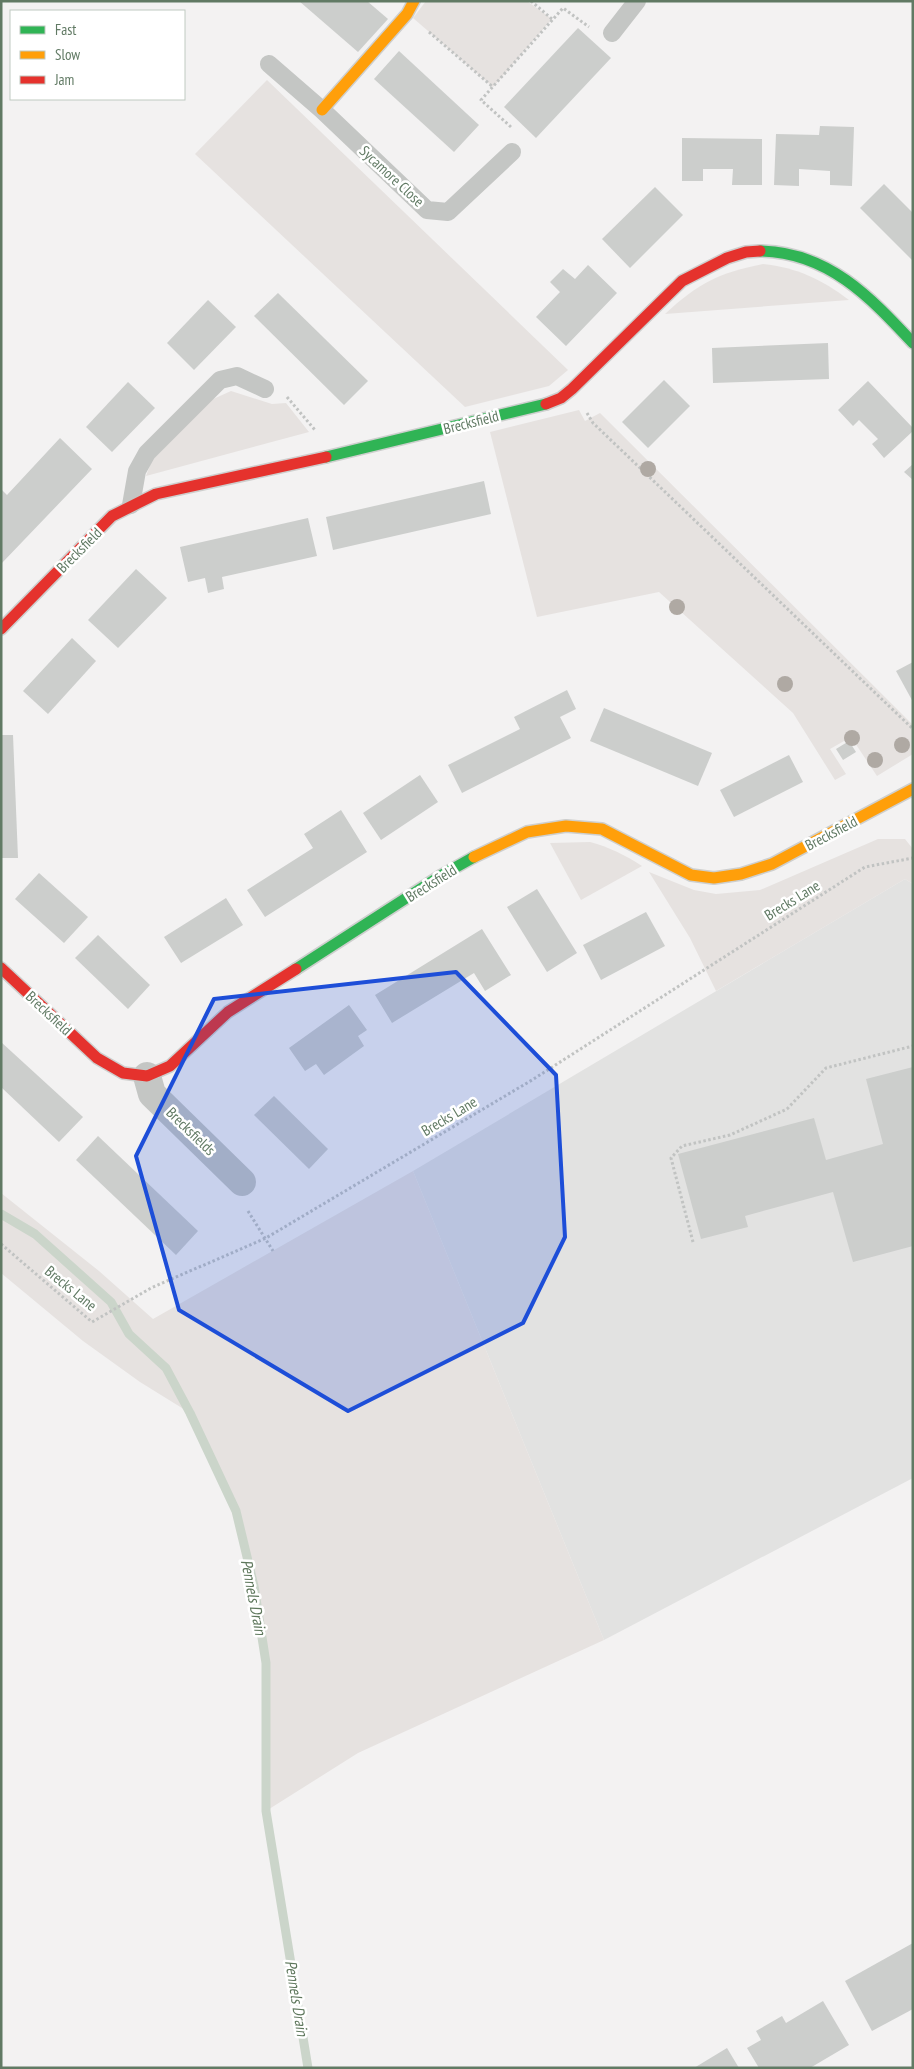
<svg xmlns="http://www.w3.org/2000/svg" width="914" height="2069" viewBox="0 0 914 2069" font-family="'PT Sans Narrow',sans-serif">
<style>
.built{fill:#e2e2e1}
.green{fill:#e6e2e0}
.lines{fill:none;stroke-linecap:round;stroke-linejoin:round}
.stream{stroke:#cbd5ca;stroke-width:9}
.building{fill:#cccecc}
.fast-casing{stroke:#cecfce;stroke-width:14}
.slow-casing{stroke:#cecfce;stroke-width:14}
.jam-casing{stroke:#cecfce;stroke-width:14}
.path{stroke:#c1c3c2;stroke-width:3;stroke-dasharray:2.5 2.5;stroke-linecap:butt}
.lane{stroke:#c4c6c4;stroke-width:18}
.street{stroke:#c4c6c4;stroke-width:28}
.fast{stroke:#30b455;stroke-width:11}
.slow{stroke:#ff9f0a;stroke-width:11}
.jam{stroke:#e5322d;stroke-width:11}
.tree{fill:#afa9a3}
.marked{fill:#1d4ed8;fill-opacity:0.2;stroke:#1d4ed8;stroke-width:4;stroke-linejoin:round}
.labels{text-anchor:middle;dominant-baseline:central;stroke-width:5;stroke-linejoin:round;paint-order:stroke}
.street-label{font-size:15px;fill:#617a64;stroke:#fff}
.water-label{font-size:16px;font-style:italic;fill:#5e775c;stroke:#fff}
</style>
<rect width="100%" height="100%" fill="#f3f2f2"/>
<!-- built -->
<polygon class="built" points="905,879 913,884 913,1478 604,1640 413,1171"/>
<!-- green -->
<g class="green">
<polygon points="426,1 527,1 552,19 493,87 413,18"/>
<polygon points="267,80 568,370 549,386 465,407 195,154"/>
<path d="M 763,264 C 798,268 821,279 849,300 L 665,314 C 698,283 719,273 763,264 Z"/>
<polygon points="231,391 272,404 286,403 309,432 146,476 152,460 211,400"/>
<polygon points="579,410 585,421 600,413 913,725 913,754 877,776 851,737 830,749 846,774 835,780 793,713 659,592 537,617 490,432"/>
<polygon points="878,839 905,839 913,849 913,884 905,879 716,991 690,938 649,872 694,890 716,894 760,890"/>
<path d="M 590,842 C 609,847 625,855 642,866 L 581,900 L 550,843 Z"/>
<polygon points="413,1171 604,1640 358,1753 266,1811 266,1663 254,1586 236,1511 190,1413 140,1382 83,1341 1,1273 1,1193 99,1271 153,1319"/>
</g>
<g class="lines">
<!-- stream -->
<polyline class="stream" points="1,1214 35,1234 111,1302 129,1334 166,1368 190,1413 236,1511 254,1586 266,1663 266,1811 308,2068"/>
</g>
<!-- building -->
<g class="building">
<polygon points="299,1 367,1 388,19 358,52"/>
<polygon points="578,28 611,58 536,138 504,107"/>
<polygon points="399,51 479,125 454,152 374,79"/>
<polygon points="820,126 854,127 852,186 830,185 830,171 799,169 799,186 774,185 776,134 819,135"/>
<polygon points="682,138 762,139 762,185 732,185 733,169 703,169 703,181 682,181"/>
<polygon points="884,184 913,213 913,261 860,208"/>
<polygon points="655,187 683,215 630,268 602,239"/>
<polygon points="588,265 617,293 566,346 536,317 560,292 550,282 563,269 575,279"/>
<polygon points="278,293 368,381 344,405 254,316"/>
<polygon points="208,300 236,327 194,370 167,343"/>
<polygon points="828,343 829,379 713,383 712,348"/>
<polygon points="664,380 690,406 648,448 622,422"/>
<polygon points="868,381 913,428 913,431 884,458 872,444 878,439 859,420 853,426 838,410"/>
<polygon points="128,382 155,408 112,452 86,427"/>
<polygon points="60,438 92,469 1,564 1,489 7,495"/>
<polygon points="913,464 913,480 904,472"/>
<polygon points="484,481 491,514 333,550 326,517"/>
<polygon points="308,518 317,556 222,577 224,589 208,593 205,578 188,582 180,547"/>
<polygon points="136,569 167,598 118,648 88,620"/>
<polygon points="72,638 96,661 48,714 23,691"/>
<polygon points="913,662 913,702 896,671"/>
<polygon points="567,690 576,709 560,717 571,738 462,793 448,765 520,729 514,717"/>
<polygon points="604,708 712,753 698,786 590,741"/>
<polygon points="1,735 13,735 18,858 1,858"/>
<polygon points="849,741 856,752 843,760 836,749"/>
<polygon points="789,755 803,782 734,817 720,790"/>
<polygon points="420,775 438,802 381,840 363,813"/>
<polygon points="341,810 367,852 265,917 247,890 313,848 304,834"/>
<polygon points="39,873 88,917 64,943 15,899"/>
<polygon points="537,889 577,953 547,972 507,907"/>
<polygon points="226,898 243,925 181,963 164,937"/>
<polygon points="646,912 665,946 601,980 583,945"/>
<polygon points="482,929 511,975 485,991 474,973 392,1023 375,995"/>
<polygon points="98,935 150,985 128,1009 75,958"/>
<polygon points="349,1005 367,1030 358,1036 364,1046 324,1075 316,1064 305,1071 289,1048"/>
<polygon points="1,1042 83,1117 59,1142 1,1087"/>
<polygon points="913,1067 913,1246 853,1262 833,1192 745,1216 748,1227 701,1239 678,1154 814,1118 826,1160 883,1144 866,1079"/>
<polygon points="274,1096 328,1149 309,1169 254,1115"/>
<polygon points="98,1136 198,1231 176,1255 76,1160"/>
<polygon points="913,1943 913,2009 872,2031 845,1981"/>
<polygon points="823,2001 849,2045 810,2068 759,2068 747,2048 761,2040 756,2031 782,2016 786,2023"/>
<polygon points="727,2048 739,2068 694,2068"/>
</g>
<g class="lines">
<defs>
<g id="fast">
<path d="M 760,251 C 828,252 870,297 913,343"/>
<polyline points="326,457 546,404"/>
<polyline points="296,969 442,875 474,857"/>
</g>
<g id="slow">
<polyline points="322,110 407,14 414,1"/>
<polyline points="474,857 527,832 566,826 602,829 691,875 714,878 741,874 772,864 913,789"/>
</g>
<g id="jam">
<polyline points="546,404 561,398 572,389 682,281 727,258 746,252 760,251"/>
<polyline points="1,629 112,516 156,494 326,457"/>
<polyline points="1,968 97,1058 123,1073 147,1076 170,1066 228,1012 296,969"/>
</g>
</defs>
<!-- fast casing -->
<use href="#fast" class="fast-casing"/>
<!-- slow casing -->
<use href="#slow" class="slow-casing"/>
<!-- jam casing -->
<use href="#jam" class="jam-casing"/>
<!-- path -->
<g class="path">
<polyline points="531,1 552,19"/>
<polyline points="429,32 493,87"/>
<polyline points="511,127 481,100 563,8 589,27"/>
<polyline points="287,397 315,430"/>
<polyline points="587,413 593,423 913,729"/>
<polyline points="248,1211 273,1251"/>
<polyline points="693,1242 671,1158 682,1146 730,1135 787,1109 826,1068 913,1046"/>
<polyline points="1,1244 92,1322 151,1288 266,1238 532,1080 865,867 913,858"/>
</g>
<!-- lane -->
<g class="lane">
<polyline points="612,33 637,1"/>
<polyline points="269,64 322,110 427,210 448,212 512,152"/>
<polyline points="131,505 137,471 147,453 220,380 237,376 265,389"/>
</g>
<!-- street -->
<polyline class="street" points="147,1076 152,1094 242,1182"/>
<!-- fast -->
<use href="#fast" class="fast"/>
<!-- slow -->
<use href="#slow" class="slow"/>
<!-- jam -->
<use href="#jam" class="jam"/>
</g>
<!-- trees -->
<g class="tree">
<circle cx="648" cy="469" r="8"/>
<circle cx="677" cy="607" r="8"/>
<circle cx="785" cy="684" r="8"/>
<circle cx="852" cy="738" r="8"/>
<circle cx="902" cy="745" r="8"/>
<circle cx="875" cy="760" r="8"/>
</g>
<!-- marked area -->
<path class="marked" d="M 456,972 L 556,1075 L 565,1237 L 523,1323 L 348,1411 L 179,1310 L 136,1156 L 214,999 Z"/>
<g class="labels">
<!-- street labels -->
<g class="street-label">
<text transform="translate(392 176) rotate(43)">Sycamore Close</text>
<text transform="translate(471 422) rotate(-14)">Brecksfield</text>
<text transform="translate(79 550) rotate(-45)">Brecksfield</text>
<text transform="translate(831 833) rotate(-28)">Brecksfield</text>
<text transform="translate(431 883) rotate(-32)">Brecksfield</text>
<text transform="translate(792 900) rotate(-32)">Brecks Lane</text>
<text transform="translate(49 1013) rotate(43)">Brecksfield</text>
<text transform="translate(449 1116) rotate(-31)">Brecks Lane</text>
<text transform="translate(191 1131) rotate(44)">Brecksfields</text>
<text transform="translate(71 1288) rotate(39)">Brecks Lane</text>
</g>
<!-- water labels -->
<g class="water-label">
<text transform="translate(254 1597) rotate(79)">Pennels Drain</text>
<text transform="translate(297 1998) rotate(81)">Pennels Drain</text>
</g>
</g>
<!-- border -->
<rect width="914" height="2069" fill="none" stroke="#617a64" stroke-width="5"/>
<!-- legend -->
<rect x="10" y="10" width="175" height="90" fill="#ffffff" stroke="#c0cac1"/>
<rect x="20" y="26" width="25" height="8" fill="#30b455" stroke="#c0cac1"/>
<text x="55" y="35" font-size="15" fill="#617a64">Fast</text>
<rect x="20" y="51" width="25" height="8" fill="#ff9f0a" stroke="#c0cac1"/>
<text x="55" y="60" font-size="15" fill="#617a64">Slow</text>
<rect x="20" y="76" width="25" height="8" fill="#e5322d" stroke="#c0cac1"/>
<text x="55" y="85" font-size="15" fill="#617a64">Jam</text>
</svg>
